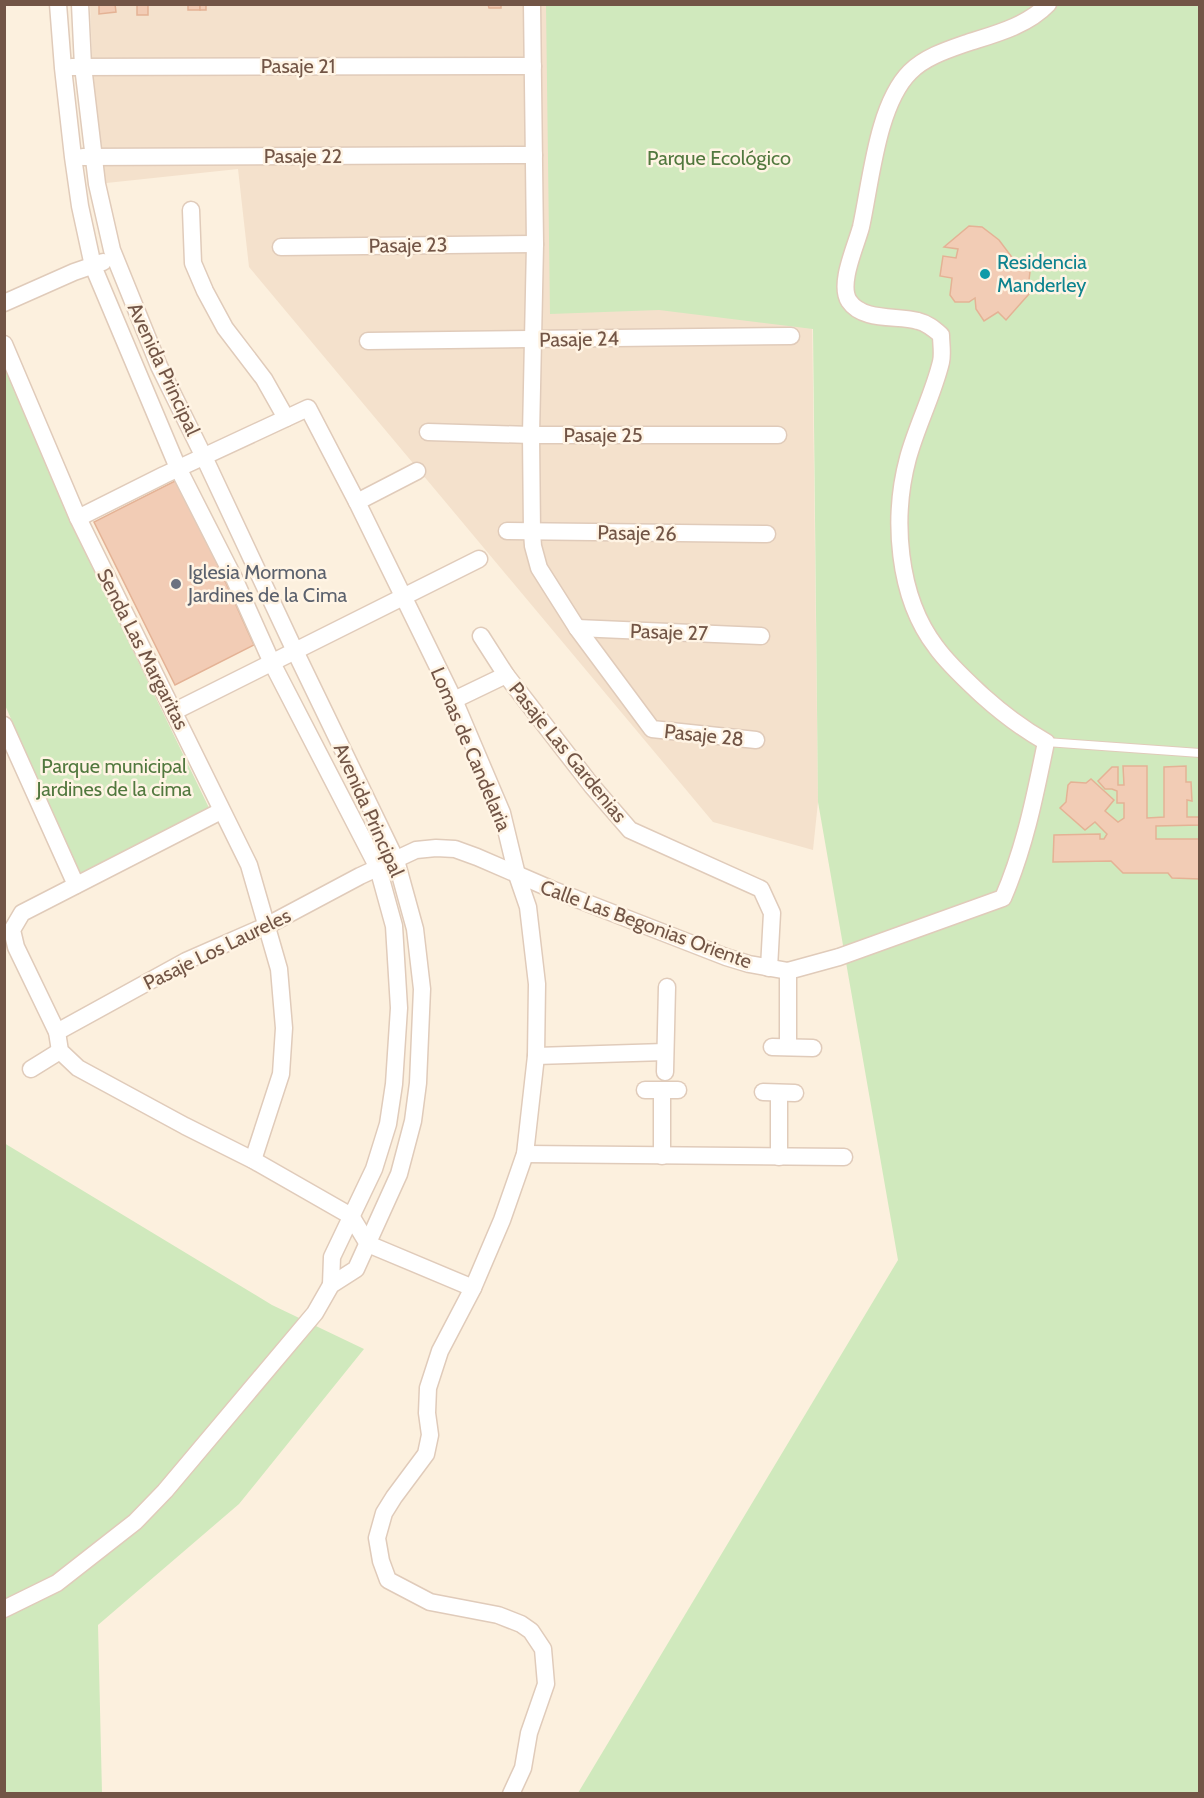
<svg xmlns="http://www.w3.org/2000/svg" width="1204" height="1798" viewBox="0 0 1204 1798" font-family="Cabin,sans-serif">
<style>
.residential{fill:#f4e1cc}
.green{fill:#d0e9bd}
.building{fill:#f2ccb5;stroke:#e4b295;stroke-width:1.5}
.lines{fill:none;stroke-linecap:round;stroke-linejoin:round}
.service-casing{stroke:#e0cbba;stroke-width:10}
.minor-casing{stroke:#e0cbba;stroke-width:19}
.service{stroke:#fff;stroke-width:8}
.minor{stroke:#fff;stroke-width:16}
.culture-dot{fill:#0f9aa8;stroke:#fff4e4;stroke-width:2}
.worship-dot{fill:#6b7280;stroke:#fff4e4;stroke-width:2}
.labels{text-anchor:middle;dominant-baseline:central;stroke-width:5;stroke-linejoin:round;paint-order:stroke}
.street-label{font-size:20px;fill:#725546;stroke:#fff4e4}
.park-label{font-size:20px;fill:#51783e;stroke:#fff4e4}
.culture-label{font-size:20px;fill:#0d838f;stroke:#fff4e4;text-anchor:start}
.worship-label{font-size:20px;fill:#5b616d;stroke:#fff4e4;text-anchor:start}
</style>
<rect width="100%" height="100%" fill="#fcf0de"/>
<!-- residential -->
<polygon class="residential" points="90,5 556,5 812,305 818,802 813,850 713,822 249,267 238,169 97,184"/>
<!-- green -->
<g class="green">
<polygon points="546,5 1199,5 1199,1793 578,1793 898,1260 818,802 813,329 659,310 550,314"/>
<polygon points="4,357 66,512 210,810 79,876 5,705"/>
<polygon points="4,1143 272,1305 364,1349 239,1504 98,1625 102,1793 5,1793"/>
</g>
<!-- building -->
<g class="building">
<polygon points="99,4 115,4 116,12 99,14"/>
<rect x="137" y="4" width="11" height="11"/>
<rect x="188" y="4" width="12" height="6"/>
<rect x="200" y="4" width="6" height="6"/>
<polygon points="488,4 501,4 501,8 489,8"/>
<polygon points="969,226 982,227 999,240 1014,260 1010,267 1016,270 1019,265 1030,272 1029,280 1023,288 1029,294 1006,320 998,312 984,321 976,309 975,298 969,302 955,302 950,295 952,278 940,276 943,256 956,258 958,249 944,247"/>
<polygon points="179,479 254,645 175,685 94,522"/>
<polygon points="1123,766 1147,766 1147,818 1164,817 1164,767 1186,766 1186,782 1191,782 1192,801 1187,800 1187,817 1200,817 1200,825 1156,826 1156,839 1200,839 1200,879 1172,878 1168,873 1123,873 1111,861 1053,862 1054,835 1100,834 1100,839 1104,839 1107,834 1095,822 1085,830 1060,808 1066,802 1068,785 1071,782 1086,783 1091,779 1114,800 1105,811 1118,822 1124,818 1124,803 1117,803 1117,791 1112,789 1105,789 1098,781 1112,767 1118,767 1118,785 1124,785"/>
</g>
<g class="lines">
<defs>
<polyline id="service" points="1046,742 1200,753"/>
<g id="minor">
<polyline points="58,4 63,68 73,157 80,206 93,266 178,468 234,578 272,663 378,868 394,926 399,1008 394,1084 388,1124 374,1169 332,1257 331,1285"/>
<polyline points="532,4 535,244 531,435 532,532 533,546 539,568 577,628 652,729 756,740"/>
<polyline points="72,67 533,66"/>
<polyline points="83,157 534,155"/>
<polyline points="191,210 193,263 205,291 225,328 264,379 286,418"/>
<polyline points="281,247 535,244"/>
<polyline points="4,303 74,272 103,262"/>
<polyline points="368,341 791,336"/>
<polyline points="4,344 78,518 249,865 279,969 284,1028 281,1074 253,1160"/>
<polyline points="428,432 531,435 778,435"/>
<polyline points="357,502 417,471"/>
<polyline points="78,518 164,475 308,408 357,502 454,700 502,813 517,875 528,907 537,984 536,1056 525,1154 502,1220 473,1288 440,1351 428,1388 427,1413 430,1435 426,1454 394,1497 384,1513 377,1538 381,1561 388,1580 430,1602 498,1615 521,1624 531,1631 543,1649 546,1684 529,1733 523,1768 511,1794"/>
<polyline points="507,531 767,534"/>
<polyline points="577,628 761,636"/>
<polyline points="481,636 506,675 592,786 630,830 761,889 772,913 769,968"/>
<polyline points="454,700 506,675"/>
<polyline points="175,711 479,559"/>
<polyline points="4,725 76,885"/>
<polyline points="221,811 22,913 12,930 16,947 57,1032 60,1051 78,1068 185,1126 253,1160 351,1216 368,1244 473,1288"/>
<path d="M 57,1032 L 186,961 L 268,925 L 360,876 L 416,850 L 436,848 L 455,849 L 477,857 L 551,889 L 726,957 L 749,964 L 788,971 L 839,957 L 1003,898 C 1025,847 1035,796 1046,742 C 1023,729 1003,714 983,696 C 967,681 949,665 936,647 C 897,596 892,517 908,458 C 917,425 933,395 941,362 C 943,354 941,343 941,335 C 934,329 927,323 918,321 C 898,315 863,322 849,301 C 838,284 856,246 861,227 C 871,182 877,105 910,72 C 925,57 947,50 967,43 C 995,34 1027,26 1048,4"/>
<polyline points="772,1047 813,1048"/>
<polyline points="788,1047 788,971"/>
<polyline points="536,1056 665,1052"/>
<polyline points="31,1069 60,1051"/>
<polyline points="665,1072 667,987"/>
<polyline points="645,1090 678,1090"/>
<polyline points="662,1090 662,1156"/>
<polyline points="763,1092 795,1093"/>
<polyline points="779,1093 779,1157"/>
<polyline points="525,1154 844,1157"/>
<polyline points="4,1609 57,1583 135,1522 165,1491 315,1313 331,1285 356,1269 399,1174 413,1121 418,1083 422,989 415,929 396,860 295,651 204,457 159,366 112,250 97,184 83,66 80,4"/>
</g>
</defs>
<!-- service casing -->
<use href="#service" class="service-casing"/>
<!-- minor casing -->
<use href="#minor" class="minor-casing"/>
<!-- service -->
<use href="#service" class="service"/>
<!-- minor -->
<use href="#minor" class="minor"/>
</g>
<!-- markers -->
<circle class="culture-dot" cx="985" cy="274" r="6"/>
<circle class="worship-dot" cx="176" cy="584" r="6"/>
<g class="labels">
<!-- street labels -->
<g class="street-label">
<text x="298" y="66">Pasaje 21</text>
<text x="303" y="156">Pasaje 22</text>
<text transform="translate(408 245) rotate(-1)">Pasaje 23</text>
<text transform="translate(579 339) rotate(-1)">Pasaje 24</text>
<text transform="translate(164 369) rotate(65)">Avenida Principal</text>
<text x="603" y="435">Pasaje 25</text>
<text transform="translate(637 533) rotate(1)">Pasaje 26</text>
<text transform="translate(669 632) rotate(2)">Pasaje 27</text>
<text transform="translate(143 649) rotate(63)">Senda Las Margaritas</text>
<text transform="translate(704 735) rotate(6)">Pasaje 28</text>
<text transform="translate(471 749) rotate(67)">Lomas de Candelaria</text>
<text transform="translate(568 752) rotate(51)">Pasaje Las Gardenias</text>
<text transform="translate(369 810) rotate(66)">Avenida Principal</text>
<text transform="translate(646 924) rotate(20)">Calle Las Begonias Oriente</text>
<text transform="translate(217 949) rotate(-26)">Pasaje Los Laureles</text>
</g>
<!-- park labels -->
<g class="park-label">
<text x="719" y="158">Parque Ecológico</text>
<text x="114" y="766">Parque municipal<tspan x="114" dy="23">Jardines de la cima</tspan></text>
</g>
<!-- culture labels -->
<g class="culture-label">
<text x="997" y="262">Residencia<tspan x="997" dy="23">Manderley</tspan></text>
</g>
<!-- worship labels -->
<g class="worship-label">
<text x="188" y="572">Iglesia Mormona<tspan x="188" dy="23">Jardines de la Cima</tspan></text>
</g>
</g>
<!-- border -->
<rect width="1204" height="1798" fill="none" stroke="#725546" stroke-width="12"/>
</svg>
